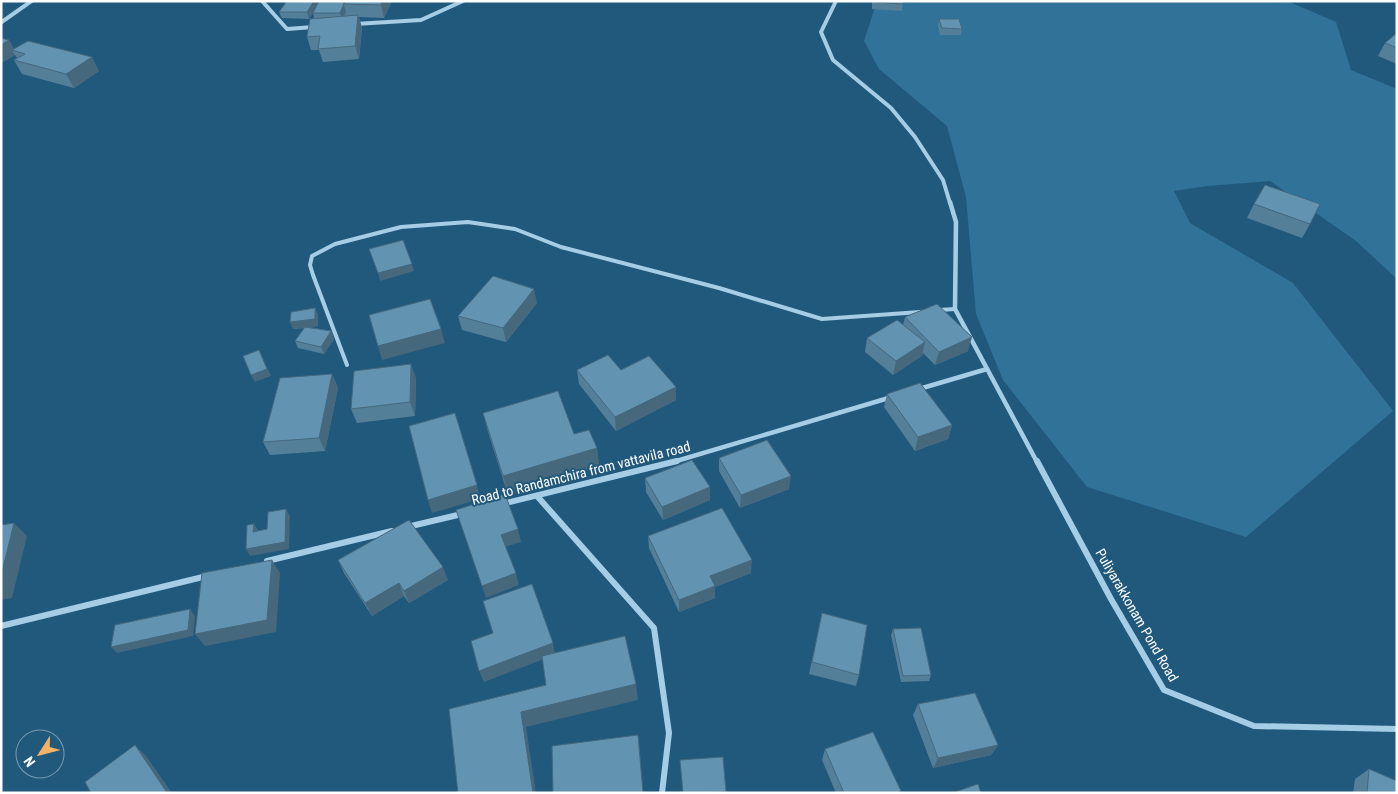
<svg xmlns="http://www.w3.org/2000/svg" width="1398" height="794" viewBox="0 0 1398 794" font-family="'Roboto Condensed',sans-serif">
<style>
.green{fill:#317299}
.lines{fill:none;stroke-linecap:round;stroke-linejoin:round}
.service{stroke:#a5cde6;stroke-width:4}
.minor-far2{stroke:#a5cde6;stroke-width:4}
.minor-far1{stroke:#a5cde6;stroke-width:4.5}
.minor{stroke:#a5cde6;stroke-width:6}
.tertiary{fill:#a5cde6;fill-rule:evenodd}
.wall{fill:#547f99}
.shaded-wall{fill:#45687d}
.building{fill:#6294b2;stroke:#45687d}
.labels{text-anchor:middle;dominant-baseline:central;stroke-width:4;stroke-linejoin:round;paint-order:stroke}
.street-label{font-size:14px;fill:#fff;stroke:#21597d}
</style>
<rect width="100%" height="100%" fill="#21597d"/>
<!-- green -->
<polygon class="green" points="877,1 1287,1 1336,22 1351,70 1397,89 1397,279 1356,241 1270,181 1208,186 1174,191 1190,223 1293,283 1393,411 1246,537 1087,487 1003,380 976,314 966,197 947,126 879,69 864,41"/>
<g class="lines">
<!-- service -->
<g class="service">
<polyline points="939,310 955,309"/>
<polyline points="347,365 313,275 310,265 312,256 335,244 401,227 468,222 515,229 561,247 719,288 822,319 920,312"/>
</g>
<!-- minor-far2 -->
<g class="minor-far2">
<polyline points="262,1 287,29 314,27"/>
<polyline points="836,1 821,32 833,60 891,108 915,137 943,180 950,203"/>
<polyline points="355,24 421,20 463,1"/>
</g>
<!-- minor-far1 -->
<g class="minor-far1">
<polyline points="950,202 956,222 955,309 1037,462"/>
<polyline points="919,389 987,369"/>
<polyline points="673,462 892,397"/>
</g>
<!-- minor -->
<g class="minor">
<polyline points="1037,461 1111,599 1164,690 1254,726 1397,729"/>
<polyline points="537,496 654,628 669,733 662,793"/>
<polyline points="502,504 677,461"/>
<polyline points="407,527 462,514"/>
<polyline points="267,561 392,531"/>
<polyline points="1,626 207,576"/>
</g>
<!-- tertiary -->
<polygon class="tertiary" points="28,1 35,1 1,25 1,20"/>
</g>
<!-- wall -->
<g class="wall">
<polygon points="287,1 392,1 384,18 359,17 362,28 359,59 323,62 319,50 311,50 307,37 314,18 313,13 309,19 282,18 279,12"/>
<polygon points="872,1 903,1 902,11 872,9"/>
<polygon points="939,19 962,29 961,35 940,35 938,26"/>
<polygon points="1397,33 1397,64 1378,56 1385,43"/>
<polygon points="9,40 14,49 99,71 74,88 22,74 14,60 17,58 15,55 1,63"/>
<polygon points="1254,204 1310,224 1302,238 1247,218"/>
<polygon points="537,303 506,342 462,330 458,316"/>
<polygon points="315,308 318,315 318,326 309,327 331,331 334,339 324,354 298,348 295,341 304,328 293,329"/>
<polygon points="905,317 968,351 935,365 923,353 922,356 893,375 865,352 867,338 903,325"/>
<polygon points="577,370 621,370 676,400 616,431 579,384"/>
<polygon points="332,374 338,388 325,451 270,455 263,442"/>
<polygon points="416,378 415,416 357,423 351,409"/>
<polygon points="887,394 952,425 948,439 915,451 884,407"/>
<polygon points="483,413 574,434 597,448 599,467 508,495 488,432"/>
<polygon points="719,458 789,489 740,508 719,471"/>
<polygon points="645,478 710,500 663,520 646,492"/>
<polygon points="648,536 751,573 715,587 715,598 679,612 649,548"/>
<polygon points="338,560 448,580 409,603 404,596 372,616 344,573"/>
<polygon points="822,613 859,675 856,686 809,674"/>
<polygon points="893,629 931,675 929,681 901,682 891,635"/>
<polygon points="918,704 998,745 991,755 933,768 913,715"/>
<polygon points="825,749 901,793 836,793 822,760"/>
<polygon points="1369,769 1397,793 1353,793 1355,779"/>
</g>
<!-- shaded-wall -->
<g class="shaded-wall">
<polygon points="314,1 320,1 309,19 307,12"/>
<polygon points="382,1 392,1 384,18 381,5"/>
<polygon points="344,5 346,12 342,19 340,13"/>
<polygon points="358,15 362,28 359,59 355,46"/>
<polygon points="9,40 15,51 12,50 15,55 1,63 1,45"/>
<polygon points="92,57 99,71 74,88 66,74"/>
<polygon points="412,264 414,271 380,281 378,273"/>
<polygon points="534,289 537,303 506,342 503,328"/>
<polygon points="315,308 318,315 318,326 293,329 290,322"/>
<polygon points="441,329 445,343 382,360 378,346"/>
<polygon points="331,331 334,339 324,354 321,347"/>
<polygon points="972,337 968,351 935,365 939,352"/>
<polygon points="925,342 922,356 893,375 896,361"/>
<polygon points="259,350 271,376 255,382 251,375"/>
<polygon points="411,364 416,378 415,416 410,402"/>
<polygon points="332,374 338,388 325,451 319,438"/>
<polygon points="676,387 676,400 616,431 615,417"/>
<polygon points="952,425 948,439 915,451 918,437"/>
<polygon points="597,448 599,467 508,495 503,476"/>
<polygon points="791,476 789,489 740,508 741,495"/>
<polygon points="477,485 480,499 432,513 428,500"/>
<polygon points="710,487 710,500 663,520 662,507"/>
<polygon points="286,509 290,516 289,549 250,556 246,549 285,542"/>
<polygon points="14,523 27,536 12,598 1,600 1,576"/>
<polygon points="254,524 258,530 257,539 253,532"/>
<polygon points="518,529 521,542 505,547 501,535"/>
<polygon points="272,560 280,573 276,632 205,646 195,634"/>
<polygon points="752,560 751,573 715,587 715,598 679,612 679,600 710,576"/>
<polygon points="443,567 448,580 409,603 404,591"/>
<polygon points="516,573 519,585 486,598 482,586"/>
<polygon points="399,583 404,596 372,616 365,603"/>
<polygon points="190,609 195,616 193,636 117,653 111,647"/>
<polygon points="553,643 555,655 484,682 479,671"/>
<polygon points="636,684 638,700 526,727 536,793 533,793 521,712"/>
<polygon points="135,745 146,756 172,793 164,793"/>
<polygon points="998,745 991,755 933,768 938,758"/>
</g>
<!-- building -->
<g class="building">
<polygon points="287,1 314,1 307,12 279,12"/>
<polygon points="319,1 345,1 340,13 313,13"/>
<polygon points="345,1 382,1 381,5 344,4"/>
<polygon points="873,1 903,1 903,4 873,2"/>
<polygon points="358,15 355,46 318,49 320,36 307,37 310,19"/>
<polygon points="939,19 959,19 962,29 942,28"/>
<polygon points="1397,33 1397,48 1385,43"/>
<polygon points="1,38 9,40 1,45"/>
<polygon points="28,41 92,57 66,74 14,60 25,54 12,50"/>
<polygon points="1265,185 1320,204 1310,224 1254,204"/>
<polygon points="403,240 412,264 378,273 369,249"/>
<polygon points="493,276 534,289 503,328 458,316"/>
<polygon points="430,299 441,329 378,346 369,315"/>
<polygon points="937,304 972,337 939,352 905,317"/>
<polygon points="315,308 315,319 290,322 291,312"/>
<polygon points="897,320 925,342 896,361 867,338"/>
<polygon points="305,327 331,331 321,347 295,341"/>
<polygon points="259,350 267,369 251,375 243,356"/>
<polygon points="608,355 621,370 649,356 676,387 615,417 577,370"/>
<polygon points="411,364 410,402 351,409 354,371"/>
<polygon points="332,374 319,438 263,442 280,378"/>
<polygon points="920,383 952,425 918,437 887,394"/>
<polygon points="558,391 574,434 589,430 597,448 503,476 483,413"/>
<polygon points="455,413 477,485 428,500 409,426"/>
<polygon points="767,440 791,476 741,495 719,458"/>
<polygon points="692,460 710,487 662,507 645,478"/>
<polygon points="505,494 518,529 501,535 516,573 482,586 456,510"/>
<polygon points="722,508 752,560 710,576 715,586 679,600 648,536"/>
<polygon points="286,509 285,542 246,549 247,525 254,524 253,532 267,529 268,512"/>
<polygon points="409,520 443,567 404,591 399,583 365,603 338,560"/>
<polygon points="14,523 1,576 1,525"/>
<polygon points="272,560 267,620 195,634 202,573"/>
<polygon points="532,584 553,643 479,671 471,641 493,633 483,601"/>
<polygon points="190,609 188,630 111,647 115,625"/>
<polygon points="822,613 867,625 859,675 812,662"/>
<polygon points="921,628 931,675 903,676 893,629"/>
<polygon points="625,636 636,684 521,712 533,793 458,793 449,709 546,685 542,656"/>
<polygon points="975,693 998,745 938,758 918,704"/>
<polygon points="873,732 901,791 897,793 844,793 825,749"/>
<polygon points="638,735 643,793 553,793 552,746"/>
<polygon points="135,745 166,791 164,793 91,793 85,782"/>
<polygon points="723,757 726,792 683,793 680,760"/>
<polygon points="1369,769 1397,781 1397,793 1367,793"/>
<polygon points="978,784 981,793 952,793"/>
</g>
<g class="labels">
<!-- street labels -->
<g class="street-label">
<text transform="translate(581 473) rotate(-14)">Road to Randamchira from vattavila road</text>
<text transform="translate(1137 615) rotate(60)">Puliyarakkonam Pond Road</text>
</g>
</g>
<!-- border -->
<rect width="1398" height="794" fill="none" stroke="#ffffff" stroke-width="5"/>
<!-- north arrow -->
<g transform="translate(40 754) rotate(234)"><circle r="24" fill="#21597d" stroke="#7a9bb1"/>
<path d="M0-4L9 19L0 12L-9 19Z" fill="#f3b266"/>
<text y="-8" font-size="14" font-weight="bold" text-anchor="middle" fill="#ffffff">N</text>
</g>
</svg>
